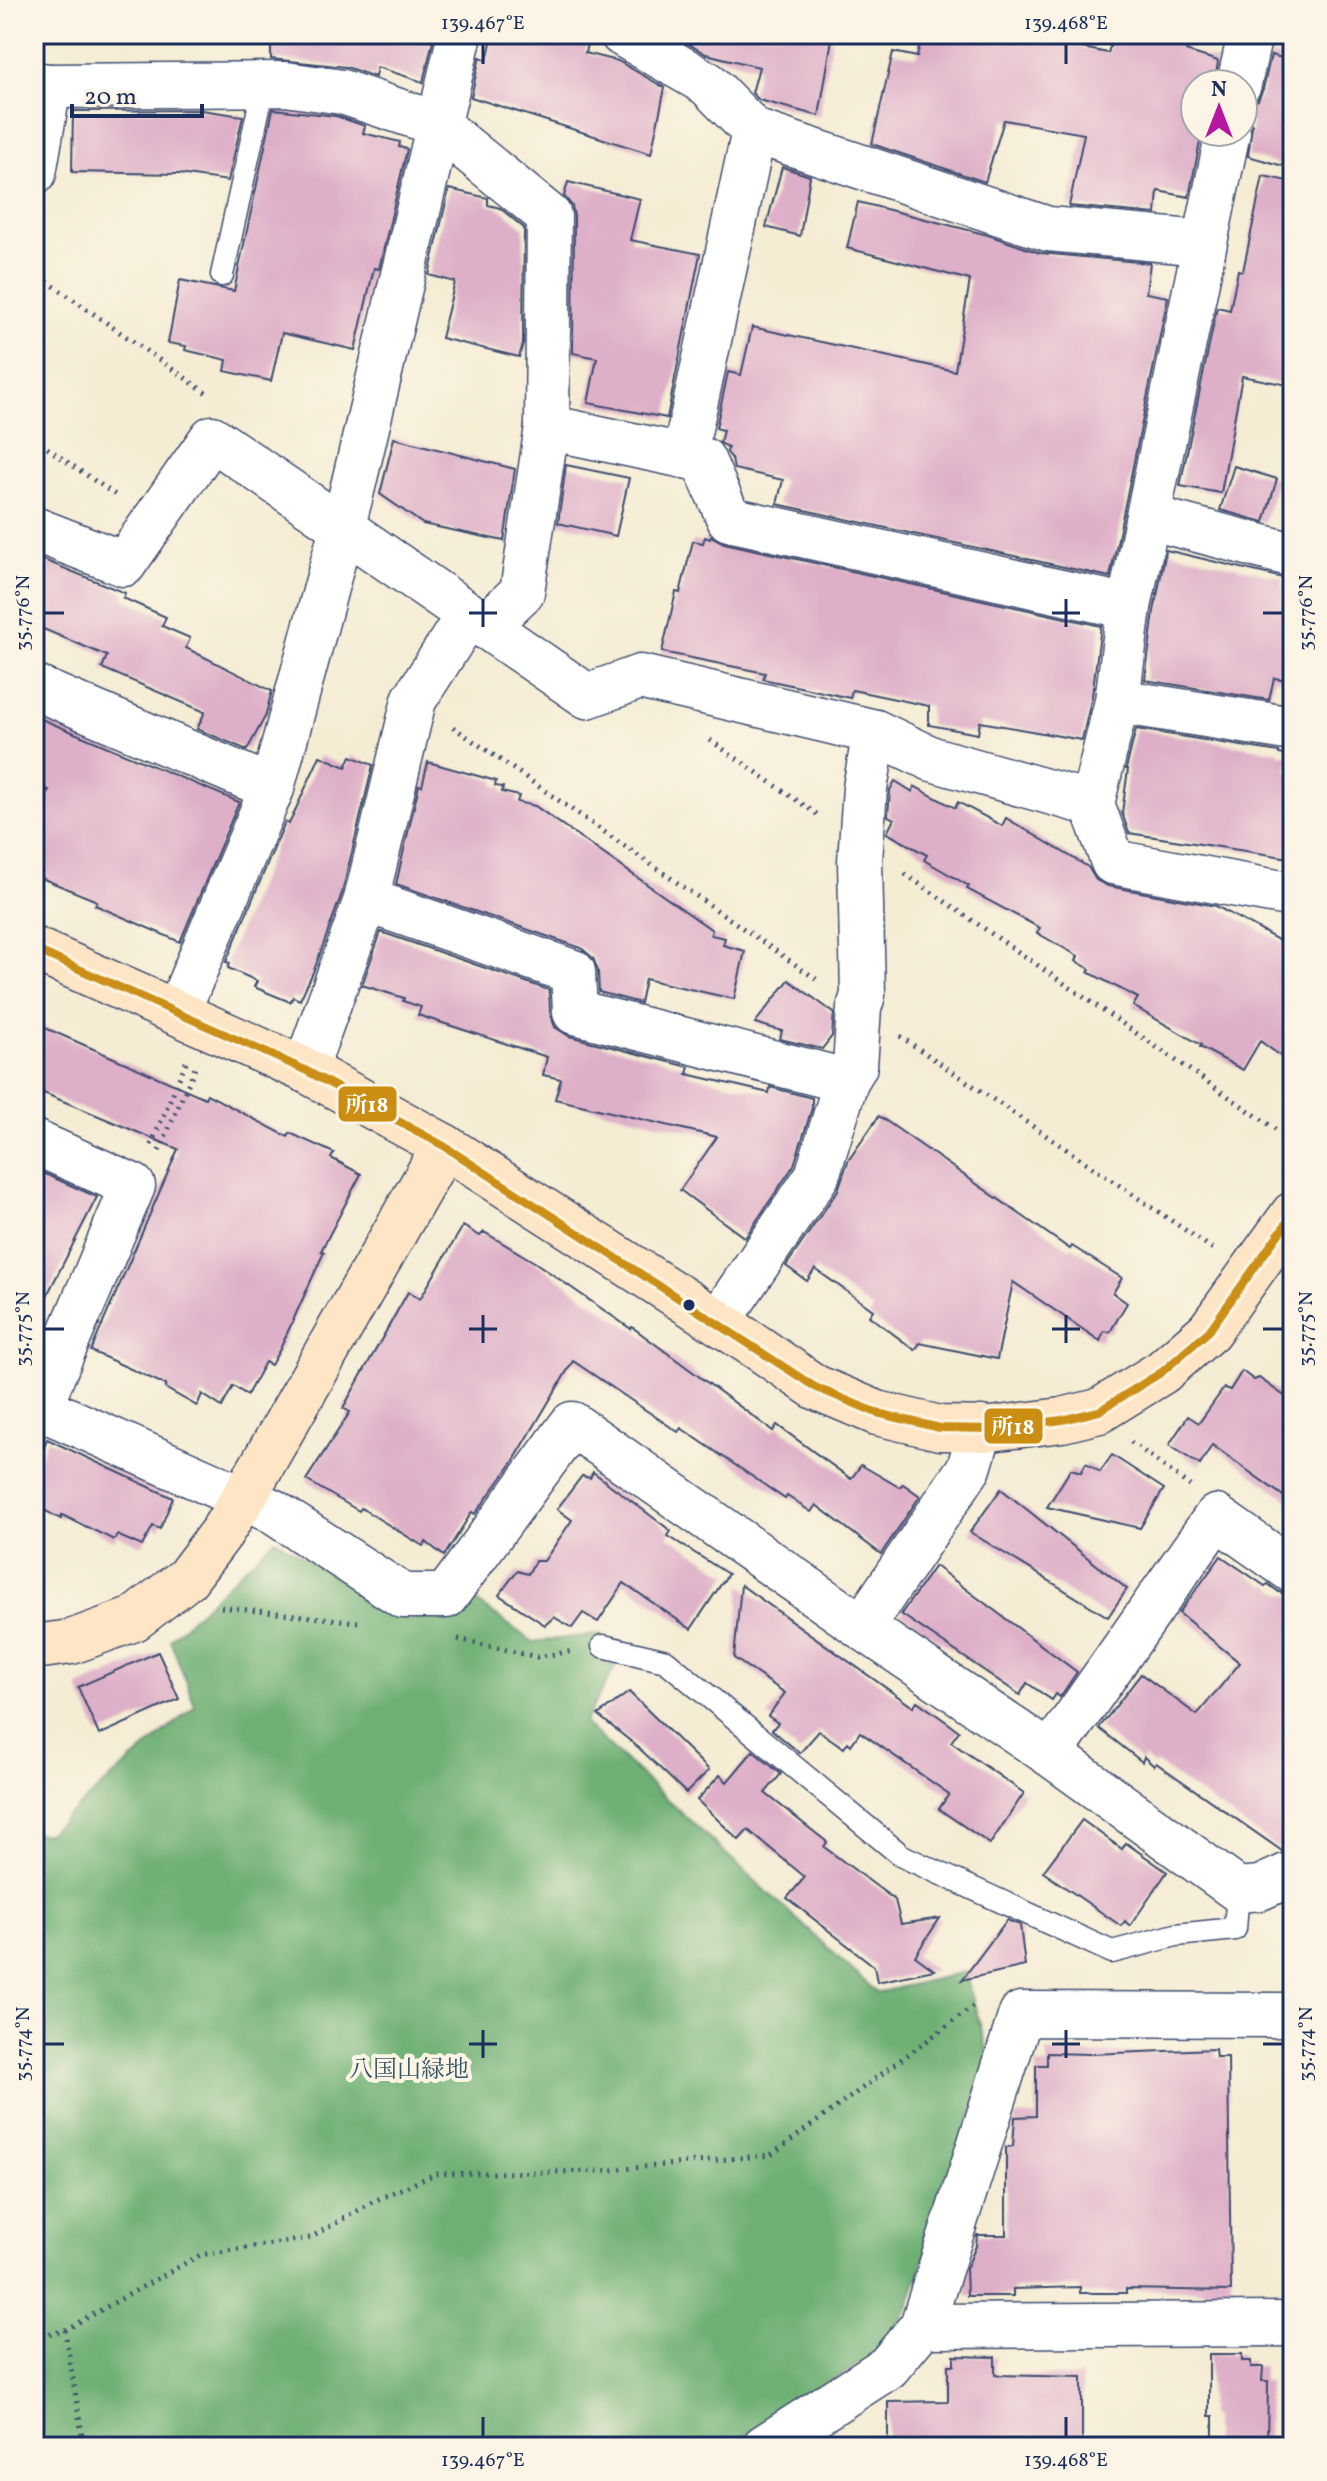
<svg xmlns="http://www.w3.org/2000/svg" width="1327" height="2481" viewBox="0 0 1327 2481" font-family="Vollkorn,'Noto Serif JP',serif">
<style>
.forest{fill:#6eb073;stroke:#447068;stroke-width:2}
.building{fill:#deafc8}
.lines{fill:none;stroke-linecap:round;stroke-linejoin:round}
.lane-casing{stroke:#3c4b70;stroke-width:25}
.street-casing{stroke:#3c4b70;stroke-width:47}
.secondary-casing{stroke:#3c4b70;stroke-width:47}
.path{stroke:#3c4b70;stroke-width:5;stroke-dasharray:2 6;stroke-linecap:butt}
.lane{stroke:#fff;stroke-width:22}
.street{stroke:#fff;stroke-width:44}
.secondary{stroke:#fde5c5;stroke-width:44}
.bus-1-casing{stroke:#fcf5e5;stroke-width:14}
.bus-1{stroke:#cb8e13;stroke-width:8}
.ticks{fill:none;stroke:#1b2f5e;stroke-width:3}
.bus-dot{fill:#1b2f5e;stroke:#fcf5e5;stroke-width:3}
.labels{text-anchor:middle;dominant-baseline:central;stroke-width:8;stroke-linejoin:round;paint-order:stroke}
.park-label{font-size:24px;fill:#365668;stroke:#fcf5e5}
.line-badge{stroke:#fcf5e5;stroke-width:3}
.badge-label{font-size:22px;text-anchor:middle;font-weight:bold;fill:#fff}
.neatline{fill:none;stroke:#1b2f5e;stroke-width:3}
.ticks-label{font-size:20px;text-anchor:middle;fill:#1b2f5e}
</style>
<rect width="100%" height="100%" fill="#fcf5e5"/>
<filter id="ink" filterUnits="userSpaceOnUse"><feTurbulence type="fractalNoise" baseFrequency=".0125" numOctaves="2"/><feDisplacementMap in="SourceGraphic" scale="16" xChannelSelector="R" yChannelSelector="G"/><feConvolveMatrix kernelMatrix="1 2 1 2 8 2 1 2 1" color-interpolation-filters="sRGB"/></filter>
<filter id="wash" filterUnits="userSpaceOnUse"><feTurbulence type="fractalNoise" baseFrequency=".006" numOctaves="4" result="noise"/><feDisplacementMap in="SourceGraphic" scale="32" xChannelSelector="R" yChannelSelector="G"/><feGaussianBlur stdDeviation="1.8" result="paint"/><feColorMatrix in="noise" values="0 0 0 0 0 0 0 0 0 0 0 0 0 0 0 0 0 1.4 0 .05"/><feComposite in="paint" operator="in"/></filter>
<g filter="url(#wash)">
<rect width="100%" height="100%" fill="#f4ecd3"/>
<!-- forest -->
<polygon class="forest" points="275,1539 404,1619 457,1615 471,1598 533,1642 601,1634 615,1667 584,1723 877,1993 965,1972 990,2060 908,2308 880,2351 726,2447 34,2447 34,1833 48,1833 195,1706 170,1639"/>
<g id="blocks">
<!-- building -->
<g class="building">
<polygon points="271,34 411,34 433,41 423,82 377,67 375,77 346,67 271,59"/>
<polygon points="493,34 566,34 588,39 585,53 618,61 665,88 651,154 471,97 480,57 487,60"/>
<polygon points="679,34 807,34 832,39 819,116 759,100 752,93 759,67 706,54 678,38"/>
<polygon points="922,34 1013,34 1108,53 1114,34 1191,34 1186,51 1218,61 1215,84 1195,84 1195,132 1202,132 1189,197 1158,191 1156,214 1069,206 1084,134 1004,120 985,182 872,144 893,52 917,57"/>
<polygon points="1271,55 1293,61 1293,85 1283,124 1293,126 1287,167 1248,156 1252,125 1243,112 1243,108 1258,100 1263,89"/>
<polygon points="273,109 336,116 365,126 363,133 400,142 399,147 407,149 379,269 374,268 355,350 282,333 271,381 225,371 227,360 185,350 186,346 168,343 180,280 234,291"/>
<polygon points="201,110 243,116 228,181 179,174 72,172 73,111"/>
<polygon points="782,167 810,176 800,236 766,227"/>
<polygon points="1263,176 1293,182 1293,386 1242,376 1221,493 1180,486 1217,307 1230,310 1238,270 1243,271"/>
<polygon points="568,182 640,199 630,240 700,254 667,418 588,403 597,358 573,353 574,216 572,206 564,196"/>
<polygon points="449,189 488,198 488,205 500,208 524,228 523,344 519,357 441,338 455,282 429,275"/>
<polygon points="858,202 988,235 1040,253 1150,263 1146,293 1168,297 1110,577 777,504 783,480 734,469 732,459 727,452 728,447 720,443 723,430 716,428 728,372 741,375 752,327 955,371 970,280 847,248"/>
<polygon points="394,438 515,469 504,541 423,524 380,494"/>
<polygon points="566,465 629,478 616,536 558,523"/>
<polygon points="1234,466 1277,479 1264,522 1220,510"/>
<polygon points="711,536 724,543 1101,626 1092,696 1082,740 980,722 978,734 929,725 929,706 852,690 850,698 763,679 765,673 662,652 676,592 680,593 693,541 703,543 705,537 710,539"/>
<polygon points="1166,550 1283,578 1281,587 1288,589 1287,595 1293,595 1293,681 1274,678 1269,700 1145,680 1154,611"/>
<polygon points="34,556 125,593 123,598 166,617 162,626 190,638 186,648 272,691 265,717 247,750 197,729 205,712 102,668 107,656 34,625"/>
<polygon points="34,716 239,802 180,942 95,905 97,901 34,875 34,825 49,790 34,784"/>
<polygon points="1136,729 1279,752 1279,754 1290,756 1287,772 1293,773 1293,840 1290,858 1129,833 1122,813 1128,769 1126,769"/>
<polygon points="320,756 346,767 351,756 373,765 342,893 314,970 300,1000 293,997 290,1002 254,987 257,981 228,968 230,963 226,962 285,822 289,824"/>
<polygon points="428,762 496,781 495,786 503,787 502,792 519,796 517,802 535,806 712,930 711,935 725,938 723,945 745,951 734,999 645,979 640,1003 599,992 598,971 593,958 581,948 396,884 419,785 422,786"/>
<polygon points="895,781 913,792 914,786 955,808 958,802 1002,826 1006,818 1088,867 1096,880 1108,886 1216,906 1293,948 1293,1065 1260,1041 1243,1070 1200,1047 1201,1045 1133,1006 1138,998 1088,972 1090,969 1076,961 1078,956 1037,933 1040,928 967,889 969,886 924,860 927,855 887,833 894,819 888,816 890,790"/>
<polygon points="381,932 549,990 550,1013 555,1027 569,1036 689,1067 687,1074 769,1093 770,1087 812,1098 812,1108 794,1165 745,1238 680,1190 717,1137 555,1099 561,1079 543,1075 547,1057 418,1015 421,1007 403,1001 404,998 362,985"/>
<polygon points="789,980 834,1013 832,1036 822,1049 780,1039 782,1031 755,1023"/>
<polygon points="34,1023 205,1098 207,1094 288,1137 290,1133 334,1153 331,1158 361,1174 321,1251 324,1252 280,1349 271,1365 265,1362 247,1395 233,1386 222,1407 202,1394 197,1406 165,1388 166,1385 91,1351 178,1149 34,1089"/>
<polygon points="879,1116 1070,1249 1072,1246 1122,1278 1113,1293 1127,1303 1110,1332 1104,1331 1100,1341 1013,1282 997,1359 920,1343 915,1350 869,1316 873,1310 815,1269 807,1281 786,1266 838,1190 848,1161"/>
<polygon points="34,1169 97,1197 34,1321"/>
<polygon points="463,1226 480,1236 484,1232 536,1263 631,1329 632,1327 773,1431 777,1425 851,1479 861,1465 899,1487 903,1484 920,1496 881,1554 816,1505 811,1512 787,1496 785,1499 681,1428 678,1432 573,1361 513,1462 475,1514 472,1512 444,1556 426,1542 423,1546 361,1508 359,1511 306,1480 350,1412 343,1408 408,1292 420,1299"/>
<polygon points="1242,1371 1254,1380 1259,1378 1293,1402 1293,1503 1212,1445 1200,1465 1169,1445 1188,1416 1199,1423 1224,1388 1230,1390"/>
<polygon points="47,1439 173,1498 160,1529 153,1526 142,1546 117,1535 114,1540 62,1515 61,1519 34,1505 34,1474"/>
<polygon points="1112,1455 1164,1489 1140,1528 1047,1507 1071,1469 1081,1472 1086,1463 1100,1472"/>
<polygon points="593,1472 671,1531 668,1536 728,1574 691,1629 624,1583 598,1622 583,1613 572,1628 554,1617 545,1625 499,1595 517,1571 528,1574 535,1561 544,1561 572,1520 557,1509 582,1476 590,1478"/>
<polygon points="1001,1489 1127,1589 1108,1617 970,1532"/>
<polygon points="1221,1556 1265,1586 1268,1584 1279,1592 1293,1596 1293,1848 1282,1851 1156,1763 1154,1766 1144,1757 1142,1762 1099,1728 1141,1674 1197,1715 1240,1663 1179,1613"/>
<polygon points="935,1566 1077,1672 1060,1697 1056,1694 1052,1700 1027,1683 1020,1695 901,1614"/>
<polygon points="741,1585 913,1707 917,1701 959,1731 951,1742 1024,1793 990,1844 939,1809 949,1794 860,1732 851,1745 848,1742 844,1748 819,1731 800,1753 772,1730 778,1723 768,1716 785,1693 734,1658"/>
<polygon points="158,1652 179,1699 99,1735 78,1687"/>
<polygon points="629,1692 709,1770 686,1793 639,1748 598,1715"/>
<polygon points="753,1751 781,1774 765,1793 827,1842 824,1847 895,1900 901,1924 940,1918 915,1956 934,1970 877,1982 874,1966 787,1898 805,1877 748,1830 739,1840 697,1800 720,1775 727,1782"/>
<polygon points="1082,1820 1122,1849 1126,1843 1167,1872 1130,1926 1125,1921 1121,1926 1043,1872"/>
<polygon points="1007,1920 1020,1925 1025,1966 962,1980"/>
<polygon points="1215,2049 1216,2057 1228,2057 1231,2291 1126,2289 1126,2293 1080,2293 1080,2287 1013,2289 1013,2296 967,2296 966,2269 976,2246 977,2235 1006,2235 1006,2147 1013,2146 1015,2117 1036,2116 1036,2065 1047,2065 1047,2053 1090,2054"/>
<polygon points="1209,2354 1242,2354 1242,2361 1251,2361 1251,2367 1263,2367 1262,2381 1268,2381 1267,2447 1213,2447 1213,2416 1209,2416"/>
<polygon points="954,2356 995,2357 995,2374 1001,2375 1082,2377 1082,2447 888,2447 888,2402 948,2401 948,2365 954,2365"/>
</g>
</g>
</g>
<g filter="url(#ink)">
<use href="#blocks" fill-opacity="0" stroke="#3c4b70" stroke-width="2"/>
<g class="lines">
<defs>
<g id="lane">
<polyline points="222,275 264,85"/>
<polyline points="603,1646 666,1661 902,1856 1112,1952 1176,1935 1235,1929 1238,1890"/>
</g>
<g id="street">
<polyline points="622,34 708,84 754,131 684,456"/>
<polyline points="34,84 49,86 286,84 342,92 420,118 440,127 549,216 547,427 522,592 485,627"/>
<polyline points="1239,84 1250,34"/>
<polyline points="754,131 1048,229 1203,243"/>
<polyline points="1228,132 1129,607 1117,701 1092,804 1113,862 1293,895"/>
<polyline points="34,173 49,86"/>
<polyline points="547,427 703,460 729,519 1129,607"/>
<polyline points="1148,517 1293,555"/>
<polyline points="34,529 124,564 212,438 587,696 640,677 875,732 932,759 1092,804"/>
<polyline points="34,687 272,788"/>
<polyline points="1117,701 1293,729"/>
<polyline points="366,900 573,972 575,1012 846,1081"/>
<polyline points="178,1011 272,788 351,495 460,34"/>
<polyline points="305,1070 366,900 414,700 468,615"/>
<polyline points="34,1142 133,1186 39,1408"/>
<polyline points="718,1322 817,1176 846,1081 855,1066 859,1008 863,995 860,861 865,788 875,732"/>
<polyline points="34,1405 272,1511 403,1596 446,1596 572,1424 862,1627 1050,1754 1238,1890 1260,1888 1293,1873"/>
<polyline points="862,1627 969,1468 981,1428"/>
<polyline points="1050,1754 1216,1517 1293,1571"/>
<polyline points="922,2326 1293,2324"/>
<polyline points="764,2447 888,2367 922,2326 1021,2014 1293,2015"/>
</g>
<g id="secondary">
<polyline points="34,949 305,1070 444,1146 760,1349 815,1387 877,1413 940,1428 991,1429 1062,1420 1099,1411 1162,1372 1209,1331 1293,1214"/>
<polyline points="34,1647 71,1642 134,1619 187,1578 221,1533 244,1497 444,1146"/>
</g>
</defs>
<!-- lane casing -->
<use href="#lane" class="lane-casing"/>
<!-- street casing -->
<use href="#street" class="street-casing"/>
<!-- secondary casing -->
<use href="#secondary" class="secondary-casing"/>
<!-- path -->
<g class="path">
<polyline points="34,272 208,394"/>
<polyline points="34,439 117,496"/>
<polyline points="453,727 819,981"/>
<polyline points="710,740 821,817"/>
<polyline points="905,874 1293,1141"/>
<polyline points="900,1036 1216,1251"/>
<polyline points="151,1145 186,1062"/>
<polyline points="159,1151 195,1068"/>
<polyline points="1131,1442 1190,1486"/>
<polyline points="221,1607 358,1622"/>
<polyline points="458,1639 537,1657 574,1651"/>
<polyline points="65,2330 84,2447"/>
<polyline points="34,2339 65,2330 200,2255 310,2238 374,2201 435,2174 601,2171 771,2155 977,2004"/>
</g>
<!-- lane -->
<use href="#lane" class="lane"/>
<!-- street -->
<use href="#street" class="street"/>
<!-- secondary -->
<use href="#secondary" class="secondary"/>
<defs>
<polyline id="bus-1" points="34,949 305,1070 444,1146 815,1387 877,1413 940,1428 991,1429 1062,1420 1099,1411 1162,1372 1209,1331 1293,1214"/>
</defs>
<!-- bus-1 casing -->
<use href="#bus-1" class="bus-1-casing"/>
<!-- bus-1 -->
<use href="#bus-1" class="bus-1"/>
</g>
</g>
<!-- ticks -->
<path class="ticks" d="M 483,44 L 483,64M 1066,44 L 1066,64M 483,599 L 483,627M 1066,599 L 1066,627M 44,613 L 64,613M 469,613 L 497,613M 1052,613 L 1080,613M 1263,613 L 1283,613M 483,1315 L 483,1343M 1066,1315 L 1066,1343M 44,1329 L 64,1329M 469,1329 L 497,1329M 1052,1329 L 1080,1329M 1263,1329 L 1283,1329M 483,2030 L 483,2058M 1066,2030 L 1066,2058M 44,2044 L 64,2044M 469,2044 L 497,2044M 1052,2044 L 1080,2044M 1263,2044 L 1283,2044M 483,2417 L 483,2437M 1066,2417 L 1066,2437"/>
<!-- markers -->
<circle class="bus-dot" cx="689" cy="1305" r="7"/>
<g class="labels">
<!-- park labels -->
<g class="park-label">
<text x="409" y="2071">八国山緑地</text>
</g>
</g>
<g class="line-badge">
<rect x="337" y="1085" width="61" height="38" rx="8" fill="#cb8e13"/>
<rect x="983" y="1407" width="61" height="38" rx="8" fill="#cb8e13"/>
</g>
<g class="badge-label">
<text x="367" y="1112">所18</text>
<text x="1013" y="1434">所18</text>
</g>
<!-- margin -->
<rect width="1327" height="2481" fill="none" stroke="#fcf5e5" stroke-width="88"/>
<!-- north arrow -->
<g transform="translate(1219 108)"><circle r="38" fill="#fcf5e5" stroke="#a2a6af" stroke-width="2"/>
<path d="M0-6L14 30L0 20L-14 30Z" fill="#b5179e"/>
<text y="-12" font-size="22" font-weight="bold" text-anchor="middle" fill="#1b2f5e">N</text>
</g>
<!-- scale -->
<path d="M72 104v12h130v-12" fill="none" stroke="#1b2f5e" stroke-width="4"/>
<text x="84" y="104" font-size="24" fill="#1b2f5e" stroke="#fcf5e5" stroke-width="6" paint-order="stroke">20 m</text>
<rect x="44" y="44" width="1239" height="2393" class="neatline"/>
<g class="ticks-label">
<text x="483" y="29">139.467°E</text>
<text x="1066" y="29">139.468°E</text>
<text transform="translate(22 613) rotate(-90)" y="7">35.776°N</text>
<text transform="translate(1305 613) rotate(-90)" y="7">35.776°N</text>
<text transform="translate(22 1329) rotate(-90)" y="7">35.775°N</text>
<text transform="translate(1305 1329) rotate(-90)" y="7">35.775°N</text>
<text transform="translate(22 2044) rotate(-90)" y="7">35.774°N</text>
<text transform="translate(1305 2044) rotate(-90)" y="7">35.774°N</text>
<text x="483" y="2466">139.467°E</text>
<text x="1066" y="2466">139.468°E</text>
</g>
</svg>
